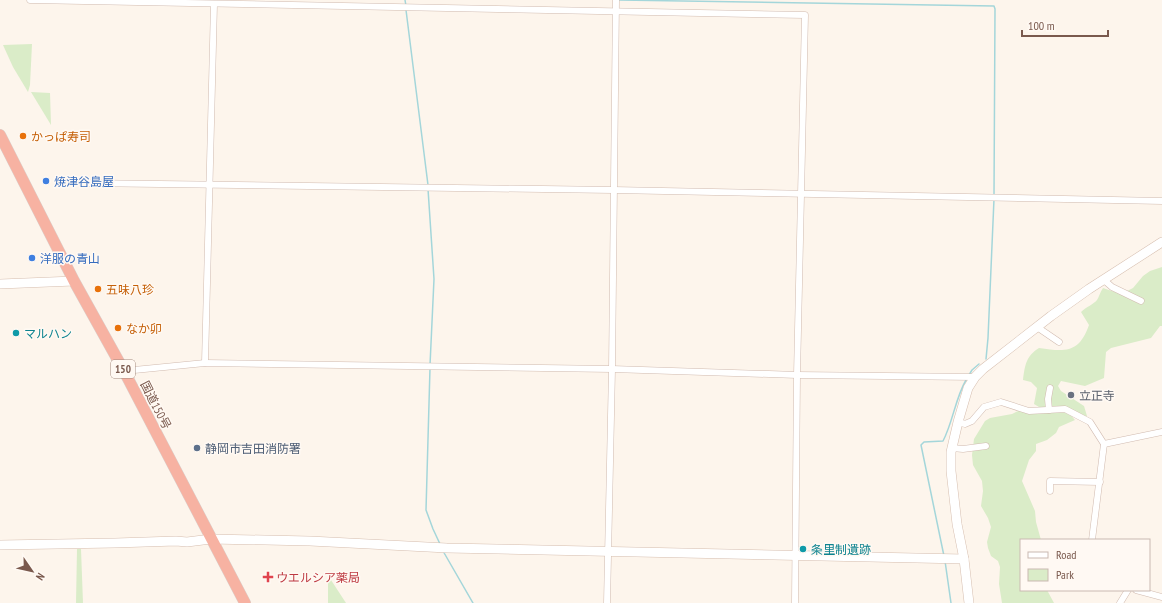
<svg xmlns="http://www.w3.org/2000/svg" width="1162" height="603" viewBox="0 0 1162 603" font-family="'PT Sans Narrow','Noto Sans JP',sans-serif">
<style>
.green{fill:#daecc8}
.lines{fill:none;stroke-linecap:round;stroke-linejoin:round}
.stream{stroke:#a4d6da;stroke-width:1.5}
.street-casing{stroke:#d1bbb0;stroke-width:7}
.secondary-casing{stroke:#d6beaf;stroke-width:10}
.highway-casing{stroke:#dad1cd;stroke-width:12}
.street{stroke:#fff;stroke-width:6}
.secondary{stroke:#fff;stroke-width:9}
.highway{stroke:#f7b2a2;stroke-width:11}
.food-dot{fill:#e8710a;stroke:#fff9f3;stroke-width:1.5}
.shop-dot{fill:#3f7fe0;stroke:#fff9f3;stroke-width:1.5}
.culture-dot{fill:#0f9aa8;stroke:#fff9f3;stroke-width:1.5}
.worship-dot{fill:#6b7280;stroke:#fff9f3;stroke-width:1.5}
.service-dot{fill:#5c6f8a;stroke:#fff9f3;stroke-width:1.5}
.health-dot{fill:#e0444e;stroke:#fff9f3;stroke-width:1.5}
.labels{text-anchor:middle;dominant-baseline:central;stroke-width:3;stroke-linejoin:round;paint-order:stroke}
.shield{fill:#fff9f3;stroke:#a2897f;stroke-width:1}
.shield-label{font-size:11px;font-weight:bold;fill:#7a594d}
.food-label{font-size:12px;fill:#c56008;stroke:#fff9f3;text-anchor:start}
.shop-label{font-size:12px;fill:#366cbe;stroke:#fff9f3;text-anchor:start}
.culture-label{font-size:12px;fill:#0d838f;stroke:#fff9f3;text-anchor:start}
.worship-label{font-size:12px;fill:#5b616d;stroke:#fff9f3;text-anchor:start}
.street-label{font-size:12px;fill:#7a594d;stroke:#fff9f3}
.service-label{font-size:12px;fill:#4e5e75;stroke:#fff9f3;text-anchor:start}
.health-label{font-size:12px;fill:#be3a42;stroke:#fff9f3;text-anchor:start}
</style>
<rect width="100%" height="100%" fill="#fdf5ec"/>
<!-- green -->
<g class="green">
<polygon points="32,44 30,85 28,92 13,67 3,45"/>
<polygon points="31,92 50,93 51,125"/>
<path d="M 1162,267 L 1162,326 L 1160,326 L 1151,338 L 1111,348 L 1106,352 L 1104,378 L 1085,386 L 1061,381 L 1058,386 L 1061,391 L 1084,406 L 1087,416 L 1075,417 L 1069,413 L 1075,420 L 1059,427 L 1056,433 L 1047,440 L 1036,444 L 1036,451 L 1029,460 L 1022,481 L 1035,511 L 1036,522 L 1041,540 L 1021,540 L 1021,590 L 1047,590 L 1054,603 L 1002,603 L 999,584 L 1000,567 L 998,561 L 991,556 L 988,548 L 987,542 L 991,527 L 988,518 L 981,506 L 983,491 L 982,481 L 973,465 L 972,455 L 974,439 L 985,421 L 990,418 L 1012,414 L 1020,410 L 1044,410 L 1034,404 L 1037,388 L 1031,382 L 1023,380 C 1025,365 1026,356 1039,348 C 1066,352 1079,353 1089,325 L 1081,312 C 1086,307 1094,304 1097,300 C 1099,297 1100,292 1103,288 L 1121,294 L 1133,288 L 1143,276 L 1150,271 Z"/>
<polygon points="77,549 81,549 83,603 76,603"/>
<polygon points="331,580 346,603 328,603 328,581"/>
</g>
<g class="lines">
<!-- stream -->
<g class="stream">
<polyline points="405,0 406,6"/>
<polyline points="619,0 994,6 995,9 994,195"/>
<polyline points="406,10 428,185"/>
<polyline points="428,189 434,279 430,365"/>
<polyline points="986,359 988,338 994,199"/>
<polyline points="430,368 426,510 433,529 440,544"/>
<polyline points="969,375 972,370 979,364"/>
<polyline points="443,551 473,603"/>
<path d="M 944,556 L 921,445 L 924,442 L 943,441 C 953,422 955,399 966,380"/>
<polyline points="945,561 951,603"/>
</g>
<defs>
<g id="street">
<polyline points="30,0 805,15 797,375 795,603"/>
<polyline points="82,183 613,190 1162,201"/>
<polyline points="1104,280 1112,287 1141,301"/>
<polyline points="1037,327 1059,342"/>
<polyline points="205,363 214,4"/>
<polyline points="124,371 205,363 612,369 797,375 975,377"/>
<polyline points="1049,410 1048,399 1050,388"/>
<polyline points="958,422 965,424 972,421 984,407 1001,402 1029,411 1065,409 1090,422 1104,444 1092,540"/>
<polyline points="1104,444 1162,432"/>
<polyline points="952,448 963,449 986,446"/>
<polyline points="1050,491 1050,481 1100,482"/>
<polyline points="1136,590 1162,597"/>
<polyline points="607,603 612,369 616,0"/>
<polyline points="1120,603 1128,590"/>
</g>
<g id="secondary">
<polyline points="0,284 74,281"/>
<polyline points="0,545 115,543 176,541 187,542 211,539 310,541 447,548 964,559"/>
<polyline points="969,603 964,559 957,524 951,471 951,452 958,422 968,388 975,377 983,369 1051,316 1089,289 1162,242"/>
</g>
<polyline id="highway" points="0,135 74,281 124,371 245,603"/>
</defs>
<!-- street casing -->
<use href="#street" class="street-casing"/>
<!-- secondary casing -->
<use href="#secondary" class="secondary-casing"/>
<!-- highway casing -->
<use href="#highway" class="highway-casing"/>
<!-- street -->
<use href="#street" class="street"/>
<!-- secondary -->
<use href="#secondary" class="secondary"/>
<!-- highway -->
<use href="#highway" class="highway"/>
</g>
<!-- markers -->
<g class="food-dot">
<circle cx="23" cy="136" r="4"/>
<circle cx="98" cy="289" r="4"/>
<circle cx="118" cy="328" r="4"/>
</g>
<g class="shop-dot">
<circle cx="46" cy="181" r="4"/>
<circle cx="32" cy="258" r="4"/>
</g>
<g class="culture-dot">
<circle cx="16" cy="333" r="4"/>
<circle cx="803" cy="549" r="4"/>
</g>
<circle class="worship-dot" cx="1071" cy="395" r="4"/>
<circle class="service-dot" cx="197" cy="448" r="4"/>
<path class="health-dot" d="M266 571h4v4h4v4h-4v4h-4v-4h-4v-4h4z"/>
<g class="labels">
<!-- shield labels -->
<rect class="shield" x="111" y="360" width="24" height="18" rx="3"/>
<g class="shield-label">
<text x="123" y="369">150</text>
</g>
<!-- food labels -->
<g class="food-label">
<text x="31" y="136">かっぱ寿司</text>
<text x="106" y="289">五味八珍</text>
<text x="126" y="328">なか卯</text>
</g>
<!-- shop labels -->
<g class="shop-label">
<text x="54" y="181">焼津谷島屋</text>
<text x="40" y="258">洋服の青山</text>
</g>
<!-- culture labels -->
<g class="culture-label">
<text x="24" y="333">マルハン</text>
<text x="811" y="549">条里制遺跡</text>
</g>
<!-- worship labels -->
<g class="worship-label">
<text x="1079" y="395">立正寺</text>
</g>
<!-- street labels -->
<g class="street-label">
<text transform="translate(156 405) rotate(63)">国道150号</text>
</g>
<!-- service labels -->
<g class="service-label">
<text x="205" y="448">静岡市吉田消防署</text>
</g>
<!-- health labels -->
<g class="health-label">
<text x="276" y="577">ウエルシア薬局</text>
</g>
</g>
<!-- legend -->
<rect x="1020" y="539" width="130" height="52" fill="#fff9f3" stroke="#cab9b1"/>
<rect x="1028" y="552" width="20" height="6" fill="#ffffff" stroke="#cab9b1"/>
<text x="1056" y="559" font-size="12" fill="#7a594d">Road</text>
<rect x="1028" y="569" width="20" height="12" fill="#daecc8" stroke="#cab9b1"/>
<text x="1056" y="579" font-size="12" fill="#7a594d">Park</text>
<!-- north arrow -->
<g transform="translate(32 571) rotate(124)" stroke="#fff9f3" stroke-width="3" paint-order="stroke">
<path d="M0-3L7 15L0 10L-7 15Z" fill="#7a594d"/>
<text y="-6" font-size="11" font-weight="bold" text-anchor="middle" fill="#7a594d">N</text>
</g>
<!-- scale -->
<path d="M1022 30v6h86v-6" fill="none" stroke="#7a594d" stroke-width="2"/>
<text x="1028" y="30" font-size="12" fill="#7a594d" stroke="#fff9f3" stroke-width="3" paint-order="stroke">100 m</text>
</svg>
